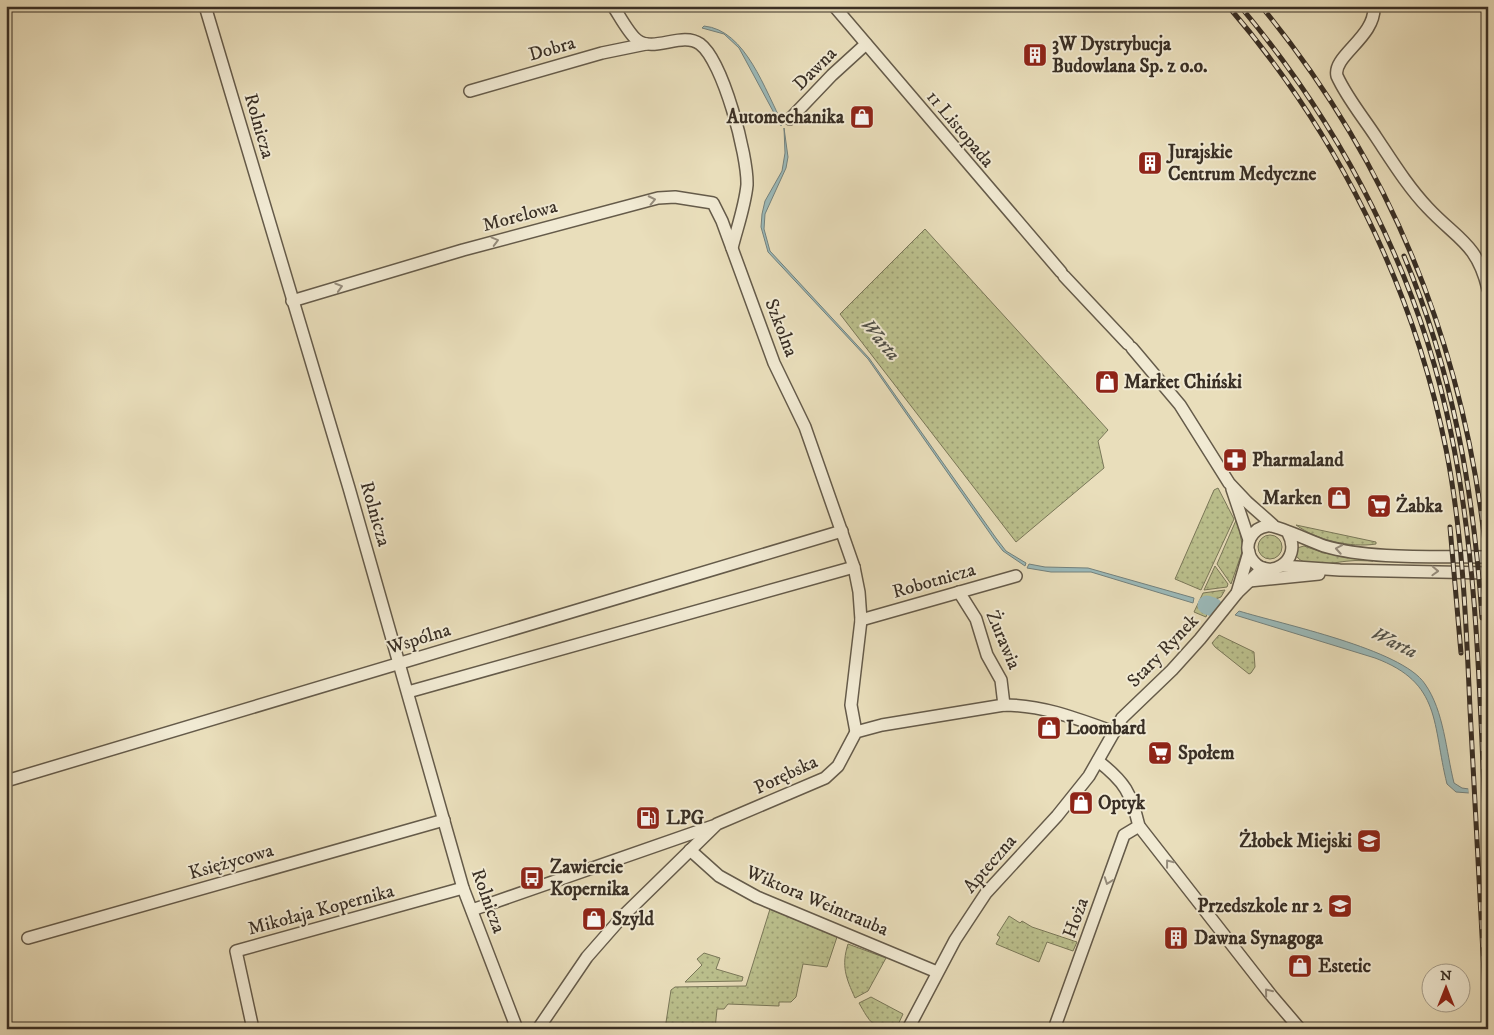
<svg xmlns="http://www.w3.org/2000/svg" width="1494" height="1035" viewBox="0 0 1494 1035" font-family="'IM FELL DW Pica',serif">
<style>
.grass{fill:url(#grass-dots);stroke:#7a7859}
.water{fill:#9bbaba;stroke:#74827e}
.pier{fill:#e9debb}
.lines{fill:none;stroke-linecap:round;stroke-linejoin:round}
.river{stroke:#9bbaba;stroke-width:19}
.minor-casing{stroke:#655b4a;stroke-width:14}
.minor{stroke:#f1ead3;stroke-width:11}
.rail-casing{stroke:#392f25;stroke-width:5}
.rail{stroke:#f1ead3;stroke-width:3;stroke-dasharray:9;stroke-linecap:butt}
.oneway{stroke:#958c7c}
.labels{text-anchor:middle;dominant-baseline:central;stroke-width:4;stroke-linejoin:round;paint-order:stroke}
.poi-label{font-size:19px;font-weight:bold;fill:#392f25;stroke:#f1ead3;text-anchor:start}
.street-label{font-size:19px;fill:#392f25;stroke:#f1ead3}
.water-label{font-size:20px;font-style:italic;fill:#52524a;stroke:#f1ead3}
</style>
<defs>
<pattern id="grass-dots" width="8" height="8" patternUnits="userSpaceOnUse" patternTransform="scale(1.25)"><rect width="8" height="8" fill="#bbc08d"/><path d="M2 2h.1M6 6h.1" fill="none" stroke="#999c73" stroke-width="1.8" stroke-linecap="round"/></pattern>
</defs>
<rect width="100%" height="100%" fill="#e9debb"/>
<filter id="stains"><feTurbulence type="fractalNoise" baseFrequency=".004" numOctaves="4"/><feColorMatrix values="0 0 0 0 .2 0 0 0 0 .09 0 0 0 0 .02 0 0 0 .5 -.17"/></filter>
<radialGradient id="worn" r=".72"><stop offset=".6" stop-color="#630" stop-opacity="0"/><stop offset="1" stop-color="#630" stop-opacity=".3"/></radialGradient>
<!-- grass -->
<g class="grass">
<polygon points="925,229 1108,430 1098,441 1104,468 1016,542 840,314"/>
<polygon points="1218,488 1234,519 1201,590 1175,579 1214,490"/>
<polygon points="1237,518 1243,549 1231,584 1217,564"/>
<path d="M 1296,525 L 1376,542 L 1376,544 C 1350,548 1317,540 1296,525 Z"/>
<circle cx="1270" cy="547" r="12"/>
<path d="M 1304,546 L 1324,553 L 1373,561 C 1365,561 1357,560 1349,561 C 1334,562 1307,570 1296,556 L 1297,548 Z"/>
<polygon points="1215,566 1228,584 1227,587 1204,590"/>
<polygon points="1225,590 1221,597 1211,601 1206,617 1194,612 1203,593"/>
<polygon points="1219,635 1254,652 1255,667 1251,673 1249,674 1215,647 1212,643"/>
<polygon points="770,909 837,937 827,967 803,964 796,997 791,1002 779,1002 779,1006 728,1004 724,1009 717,1009 715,1029 665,1029 671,990 675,987 746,986"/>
<polygon points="1009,916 1020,923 1022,921 1032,927 1077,942 1073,951 1047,942 1039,962 996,944 1000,937 997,935"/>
<path d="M 848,944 L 886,958 L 868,991 L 855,998 C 846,978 841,966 848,944 Z"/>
<polygon points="704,953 720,958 716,969 743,977 742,981 685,982 702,965 697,959"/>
<path d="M 871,997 L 903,1014 L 896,1029 C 872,1029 870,1022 859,1003 Z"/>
</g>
<!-- water -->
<g class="water">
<path d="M 704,26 C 746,30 765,91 783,124 L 781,126 L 739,48 L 724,34 L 702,28 Z"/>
<polygon points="784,128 788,157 786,168 765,214 764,229 770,251 869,358 996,538 1006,551 1026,563 1025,566 1003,551 996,542 868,359 768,252 761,227 762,214 765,201 782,171 785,153"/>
<polygon points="1029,564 1045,567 1088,568 1194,598 1193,603 1091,572 1051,572 1027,568"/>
<path d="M 1239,611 C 1281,624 1402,649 1425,684 C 1444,711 1446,751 1454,783 L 1462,788 L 1469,789 L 1469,793 L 1456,792 L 1447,784 C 1432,724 1442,683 1375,658 L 1235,615 Z"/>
</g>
<!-- pier -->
<polygon class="pier" points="1488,785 1488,795 1469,796 1468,786"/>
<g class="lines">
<!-- river -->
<polyline class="river" points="1207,605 1213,607"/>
<defs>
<g id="minor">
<polyline points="205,6 349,488 463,888 517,1029"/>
<path d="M 613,6 C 619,15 629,34 637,40 C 654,53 682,31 700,44 C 723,61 748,156 747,185 C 745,206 737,228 732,248"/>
<polyline points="834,6 1061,272"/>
<path d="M 1374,6 C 1376,37 1332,56 1337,76 C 1347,98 1363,117 1376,137 C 1392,161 1408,187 1428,208 C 1457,239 1477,243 1488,289"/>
<polyline points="470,91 602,53 646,44"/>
<polyline points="790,119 832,75 866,44"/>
<polyline points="1064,276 1128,344"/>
<polyline points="292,301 463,250 658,198 675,197 713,203 722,221 774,363 805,427 854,567 859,592 861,620 851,705 856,732"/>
<polyline points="1132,348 1180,405 1229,483 1247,502 1273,525"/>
<polyline points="1232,489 1249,540"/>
<path d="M 1288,533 C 1304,562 1266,583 1251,558 C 1243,545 1252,528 1267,526 C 1274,524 1312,542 1324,546 C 1371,560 1438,556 1488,557"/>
<polyline points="1282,566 1340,570 1488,573"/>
<polyline points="1249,581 1319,574"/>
<polyline points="959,592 976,619 987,655 1001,680 1004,705"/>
<polyline points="1237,593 1249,552"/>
<polyline points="861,620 1016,576"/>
<polyline points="408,692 854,567"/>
<path d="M 1098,761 C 1125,782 1131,793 1139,826 L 1271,995 L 1300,1029"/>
<polyline points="6,781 842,531"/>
<polyline points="690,850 719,876 757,897 937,972"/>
<polyline points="472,910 713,826"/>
<polyline points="28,938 444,820"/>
<polyline points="253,1029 236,951 463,888"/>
<path d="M 538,1029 L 587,957 L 623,916 L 717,824 L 825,778 L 838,766 L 856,732 L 882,725 L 1004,705 C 1043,705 1078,719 1114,732"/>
<polyline points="908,1029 955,940 986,893 1057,816 1089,776 1122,718 1172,670 1200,639 1237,593 1263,568"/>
<polyline points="1054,1029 1124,835 1139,826"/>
</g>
</defs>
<!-- minor casing -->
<use href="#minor" class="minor-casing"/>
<!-- minor -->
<use href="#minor" class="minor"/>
<defs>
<g id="rail">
<path d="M 1228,6 C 1337,133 1413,285 1446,449 C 1463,535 1466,622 1470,709 C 1476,815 1481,922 1487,1029"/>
<path d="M 1240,6 C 1343,129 1419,275 1451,433 C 1481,579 1480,731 1488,879"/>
<path d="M 1261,6 C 1397,171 1469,360 1488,572"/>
<path d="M 1404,256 C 1453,372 1474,493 1482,618"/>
<polyline points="1450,527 1461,653"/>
</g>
</defs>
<!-- rail casing -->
<use href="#rail" class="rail-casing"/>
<!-- rail -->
<use href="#rail" class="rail"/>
</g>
<!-- one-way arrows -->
<defs><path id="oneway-chevron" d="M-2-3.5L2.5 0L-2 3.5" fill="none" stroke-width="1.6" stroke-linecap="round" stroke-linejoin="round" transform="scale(1.25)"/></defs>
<g class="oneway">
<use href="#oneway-chevron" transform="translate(652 200) rotate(-12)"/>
<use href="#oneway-chevron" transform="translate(495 241) rotate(-15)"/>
<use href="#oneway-chevron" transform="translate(339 287) rotate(-17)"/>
<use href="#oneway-chevron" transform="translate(1339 549) rotate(-170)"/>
<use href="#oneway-chevron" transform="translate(1435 571) rotate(2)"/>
<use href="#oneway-chevron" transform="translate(1169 863) rotate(-128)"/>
<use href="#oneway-chevron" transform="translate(1108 881) rotate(110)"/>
<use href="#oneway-chevron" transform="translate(1268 992) rotate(-129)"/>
</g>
<!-- icons -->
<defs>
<symbol id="building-square" viewBox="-11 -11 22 22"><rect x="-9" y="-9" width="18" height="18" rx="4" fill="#8f2418" stroke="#f1ead3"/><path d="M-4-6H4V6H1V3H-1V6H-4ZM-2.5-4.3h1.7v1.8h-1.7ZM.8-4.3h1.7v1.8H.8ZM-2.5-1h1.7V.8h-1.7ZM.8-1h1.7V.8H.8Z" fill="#fff"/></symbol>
<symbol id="shop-square" viewBox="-11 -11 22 22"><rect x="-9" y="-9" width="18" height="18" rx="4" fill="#8f2418" stroke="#f1ead3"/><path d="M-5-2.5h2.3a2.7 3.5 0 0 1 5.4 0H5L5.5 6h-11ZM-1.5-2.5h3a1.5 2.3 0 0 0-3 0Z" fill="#fff"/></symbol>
<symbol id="pharmacy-square" viewBox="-11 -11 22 22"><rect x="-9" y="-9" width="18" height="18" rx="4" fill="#8f2418" stroke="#f1ead3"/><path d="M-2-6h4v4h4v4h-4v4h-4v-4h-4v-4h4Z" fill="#fff"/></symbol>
<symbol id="supermarket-square" viewBox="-11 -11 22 22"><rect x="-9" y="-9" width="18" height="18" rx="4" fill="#8f2418" stroke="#f1ead3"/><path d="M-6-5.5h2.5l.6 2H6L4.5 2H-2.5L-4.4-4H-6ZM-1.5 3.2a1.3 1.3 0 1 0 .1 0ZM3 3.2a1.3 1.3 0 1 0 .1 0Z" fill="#fff"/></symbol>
<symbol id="fuel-square" viewBox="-11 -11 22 22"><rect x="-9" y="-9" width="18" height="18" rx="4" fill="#8f2418" stroke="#f1ead3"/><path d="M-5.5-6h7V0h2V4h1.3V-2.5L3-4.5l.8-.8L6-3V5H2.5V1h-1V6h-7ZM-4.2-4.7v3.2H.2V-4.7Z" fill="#fff"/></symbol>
<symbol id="school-square" viewBox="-11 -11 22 22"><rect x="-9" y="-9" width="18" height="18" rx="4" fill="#8f2418" stroke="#f1ead3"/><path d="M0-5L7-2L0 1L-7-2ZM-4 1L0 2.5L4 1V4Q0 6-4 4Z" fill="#fff"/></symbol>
<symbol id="bus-square" viewBox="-11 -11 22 22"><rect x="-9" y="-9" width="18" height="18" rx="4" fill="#8f2418" stroke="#f1ead3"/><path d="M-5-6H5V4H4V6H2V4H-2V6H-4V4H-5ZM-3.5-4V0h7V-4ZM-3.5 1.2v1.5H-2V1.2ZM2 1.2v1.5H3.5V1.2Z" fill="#fff"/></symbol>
</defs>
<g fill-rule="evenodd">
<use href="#building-square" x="1021" y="41" width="28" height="28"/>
<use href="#shop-square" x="848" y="103" width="28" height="28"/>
<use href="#building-square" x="1136" y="149" width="28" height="28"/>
<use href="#shop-square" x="1093" y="368" width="28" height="28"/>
<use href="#pharmacy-square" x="1221" y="446" width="28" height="28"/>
<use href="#shop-square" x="1325" y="484" width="28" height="28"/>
<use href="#supermarket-square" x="1365" y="492" width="28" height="28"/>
<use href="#shop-square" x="1035" y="714" width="28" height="28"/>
<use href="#supermarket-square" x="1146" y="739" width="28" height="28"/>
<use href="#shop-square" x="1067" y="789" width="28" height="28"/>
<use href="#fuel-square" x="634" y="804" width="28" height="28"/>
<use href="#school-square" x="1355" y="827" width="28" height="28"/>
<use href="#bus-square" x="518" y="864" width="28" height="28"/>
<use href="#school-square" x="1326" y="892" width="28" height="28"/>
<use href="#shop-square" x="580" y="905" width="28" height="28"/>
<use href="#building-square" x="1162" y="924" width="28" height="28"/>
<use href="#shop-square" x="1286" y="952" width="28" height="28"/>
</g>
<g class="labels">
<!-- poi labels -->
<g class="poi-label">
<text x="1052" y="44">3W Dystrybucja<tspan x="1052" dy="22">Budowlana Sp. z o.o.</tspan></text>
<text x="844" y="117" text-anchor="end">Automechanika</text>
<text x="1168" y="152">Jurajskie<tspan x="1168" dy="22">Centrum Medyczne</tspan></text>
<text x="1124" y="382">Market Chiński</text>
<text x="1252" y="460">Pharmaland</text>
<text x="1322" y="498" text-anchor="end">Marken</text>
<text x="1396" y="506">Żabka</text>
<text x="1066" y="728">Loombard</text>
<text x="1178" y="753">Społem</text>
<text x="1098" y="803">Optyk</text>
<text x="666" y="818">LPG</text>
<text x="1352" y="841" text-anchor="end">Żłobek Miejski</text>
<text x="550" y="867">Zawiercie<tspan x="550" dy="22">Kopernika</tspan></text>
<text x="1322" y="906" text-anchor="end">Przedszkole nr 2</text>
<text x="612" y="919">Szyld</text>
<text x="1194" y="938">Dawna Synagoga</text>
<text x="1318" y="966">Estetic</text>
</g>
<!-- street labels -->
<g class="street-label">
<text transform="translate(552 49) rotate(-16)">Dobra</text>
<text transform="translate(815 69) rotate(-45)">Dawna</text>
<text transform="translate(259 126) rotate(74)">Rolnicza</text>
<text transform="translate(960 129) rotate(50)">11 Listopada</text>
<text transform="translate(520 216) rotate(-15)">Morelowa</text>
<text transform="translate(781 328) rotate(69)">Szkolna</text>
<text transform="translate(375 514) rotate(74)">Rolnicza</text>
<text transform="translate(934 581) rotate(-16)">Robotnicza</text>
<text transform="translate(419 639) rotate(-17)">Wspólna</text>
<text transform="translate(1003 640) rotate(67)">Żurawia</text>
<text transform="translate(1163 651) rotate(-46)">Stary Rynek</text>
<text transform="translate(786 775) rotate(-25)">Porębska</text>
<text transform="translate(231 862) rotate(-16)">Księżycowa</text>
<text transform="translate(990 864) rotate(-49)">Apteczna</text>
<text transform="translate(488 901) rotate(70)">Rolnicza</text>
<text transform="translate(817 901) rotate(23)">Wiktora Weintrauba</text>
<text transform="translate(321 910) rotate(-15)">Mikołaja Kopernika</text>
<text transform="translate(1076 918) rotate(-70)">Hoża</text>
</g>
<!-- water labels -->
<g class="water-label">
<text transform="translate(880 340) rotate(50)">Warta</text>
<text transform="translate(1394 643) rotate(26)">Warta</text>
</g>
</g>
<!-- margin -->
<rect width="1494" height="1035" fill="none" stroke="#e9debb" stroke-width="25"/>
<rect x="8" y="8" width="1479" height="1020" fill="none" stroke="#392f25" stroke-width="2.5"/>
<rect x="12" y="12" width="1469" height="1010" fill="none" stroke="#392f25"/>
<!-- north arrow -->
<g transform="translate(1446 988)"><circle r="24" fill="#f1ead3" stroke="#a79f8d"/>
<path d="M0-4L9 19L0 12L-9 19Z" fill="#8f2418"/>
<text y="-8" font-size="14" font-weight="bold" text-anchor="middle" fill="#392f25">N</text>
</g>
<rect width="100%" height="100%" filter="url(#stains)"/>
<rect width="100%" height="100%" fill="url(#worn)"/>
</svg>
